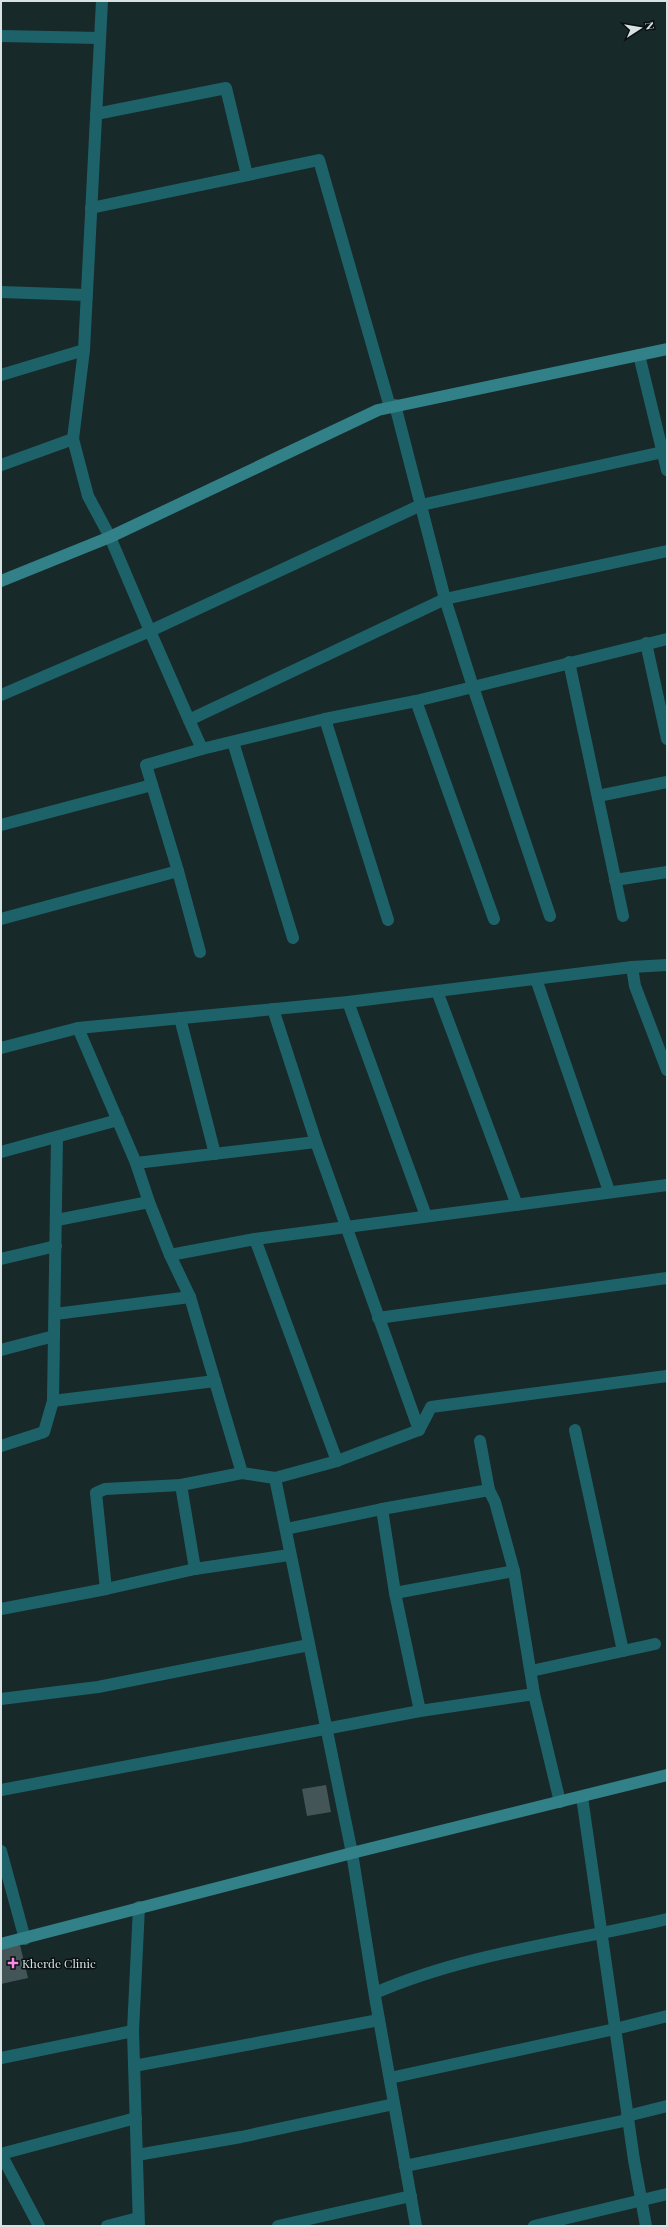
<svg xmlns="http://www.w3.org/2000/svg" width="668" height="2227" viewBox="0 0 668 2227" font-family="'Playfair Display',serif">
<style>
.building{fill:#435557}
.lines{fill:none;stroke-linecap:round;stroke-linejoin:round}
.street{stroke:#1e6269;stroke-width:12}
.secondary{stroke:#338188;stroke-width:12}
.poi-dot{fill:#fa87e6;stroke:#091011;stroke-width:1.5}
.labels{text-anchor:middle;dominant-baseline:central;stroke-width:3;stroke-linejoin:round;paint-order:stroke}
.poi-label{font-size:12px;fill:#d8e2e3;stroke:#091011;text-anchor:start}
</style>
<rect width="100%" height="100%" fill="#18292a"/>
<!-- building -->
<g class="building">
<polygon points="326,1785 331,1812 307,1816 302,1789"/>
<polygon points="20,1945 28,1978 1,1984 1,1949"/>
</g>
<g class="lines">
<!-- street -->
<g class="street">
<polyline points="102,1 84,350 73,439 88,496 110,537 150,631 421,505 667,451"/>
<polyline points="1,36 100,38"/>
<polyline points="96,114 226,88 247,175"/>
<polyline points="91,208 319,160 390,407"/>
<polyline points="1,292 87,295"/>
<polyline points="639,355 667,470"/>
<polyline points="1,375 84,350"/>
<polyline points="395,405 445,599 473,687 416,701 494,919"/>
<polyline points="1,465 73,439"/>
<polyline points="646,643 667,739"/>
<polyline points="569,662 623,916"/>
<polyline points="1,695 150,631 189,720 445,599 667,551"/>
<polyline points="189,720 202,749 325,719"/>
<polyline points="233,742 293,938"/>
<polyline points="598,796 667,782"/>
<polyline points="1,825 152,785"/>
<polyline points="178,871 200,952"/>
<polyline points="615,880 667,872"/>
<polyline points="550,916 473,687 667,639"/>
<polyline points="1,919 178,871 146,765 202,749"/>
<polyline points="388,920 325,719 416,701"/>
<polyline points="632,967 635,986 667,1070"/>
<polyline points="536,979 609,1191"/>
<polyline points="437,991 517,1205"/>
<polyline points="348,1002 426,1216"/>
<polyline points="273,1009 316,1142 419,1430"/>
<polyline points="180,1018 215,1154"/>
<polyline points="78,1028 136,1163 149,1202 170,1255 190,1297 242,1473 275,1478 337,1461 419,1430 431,1407 667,1376"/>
<polyline points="1,1048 78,1028 348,1002 632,967 667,965"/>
<polyline points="1,1152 118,1120"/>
<polyline points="136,1163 316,1142"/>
<polyline points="57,1220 149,1202"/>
<polyline points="255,1239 337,1461"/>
<polyline points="170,1255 255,1239 667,1185"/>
<polyline points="1,1259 56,1246"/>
<polyline points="55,1314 190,1297"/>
<polyline points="378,1318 667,1278"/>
<polyline points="1,1350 54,1336"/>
<polyline points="53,1401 215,1381"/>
<polyline points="480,1441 489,1490"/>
<polyline points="1,1446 44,1432 53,1401 57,1137"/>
<polyline points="275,1478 352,1853 375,1997 416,2226"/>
<polyline points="181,1485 195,1569"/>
<polyline points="382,1509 489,1490 495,1502 514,1571"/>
<polyline points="286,1529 382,1509 395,1593 514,1571 534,1694"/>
<polyline points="106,1589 96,1493 105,1489 181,1485 242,1473"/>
<polyline points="395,1593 420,1711"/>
<polyline points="1,1609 106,1589 195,1569 289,1555"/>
<polyline points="623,1651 655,1644"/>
<polyline points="531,1671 623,1651 575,1430"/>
<polyline points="1,1699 98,1687 309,1645"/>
<polyline points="1,1790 420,1711 534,1694 560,1802"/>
<polyline points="582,1797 634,2160 646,2226"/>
<polyline points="1,1851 25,1939"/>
<path d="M 375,1993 C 467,1953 569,1942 667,1919"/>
<polyline points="1,2058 133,2031"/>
<polyline points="134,2066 379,2020"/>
<polyline points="390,2078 615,2029 667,2016"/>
<polyline points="627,2116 667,2106"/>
<polyline points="1,2154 136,2118"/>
<polyline points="1,2154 39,2226"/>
<polyline points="137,2155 241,2137 394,2104"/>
<polyline points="405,2166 628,2120"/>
<polyline points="107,2226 138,2218"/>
<polyline points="139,2226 133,2031 139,1907"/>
<polyline points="278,2226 411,2196"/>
<polyline points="534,2226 667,2194"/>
</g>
<!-- secondary -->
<g class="secondary">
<polyline points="1,581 110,537 378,410 667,349"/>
<polyline points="1,1944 352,1853 667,1775"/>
</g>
</g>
<!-- markers -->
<path class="poi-dot" d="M11 1957h4v4h4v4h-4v4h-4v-4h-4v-4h4z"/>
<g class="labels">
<!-- poi labels -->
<g class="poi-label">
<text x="22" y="1963">Kherde Clinic</text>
</g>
</g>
<!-- border -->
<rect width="668" height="2227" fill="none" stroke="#d8e2e3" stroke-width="4"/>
<!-- north arrow -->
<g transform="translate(640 28) rotate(78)" stroke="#091011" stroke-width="3" paint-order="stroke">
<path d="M0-3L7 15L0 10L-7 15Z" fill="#d8e2e3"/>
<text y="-6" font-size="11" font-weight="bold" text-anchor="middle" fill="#d8e2e3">N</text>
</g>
</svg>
